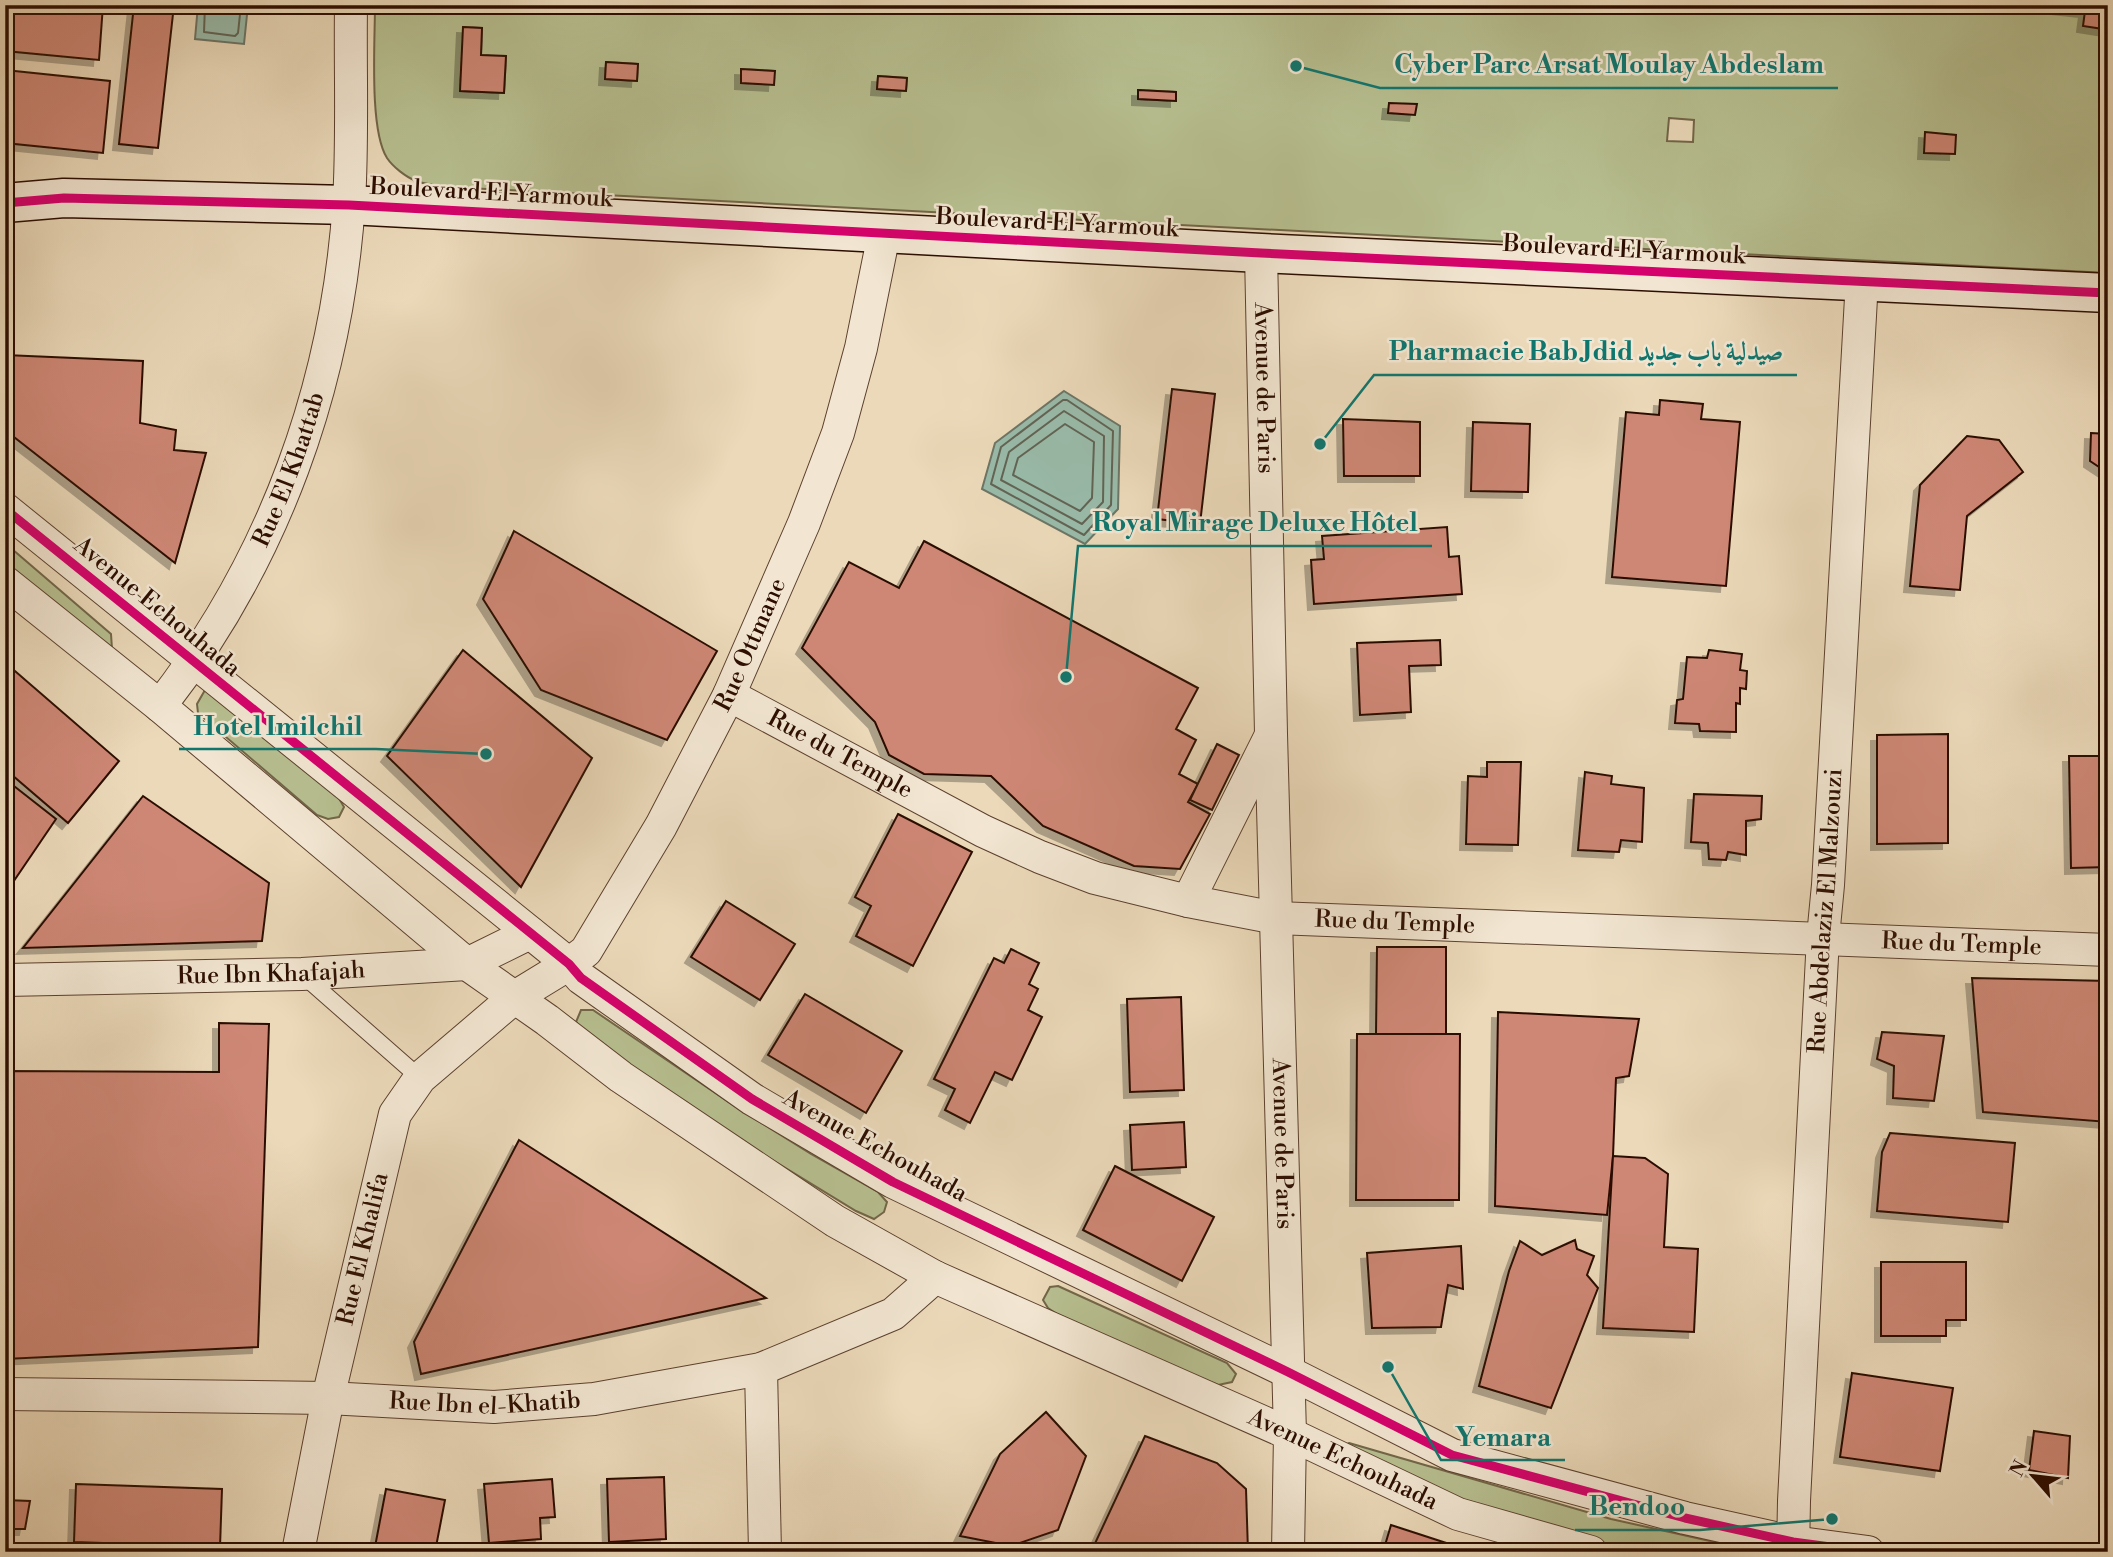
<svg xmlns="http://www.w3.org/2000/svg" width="2113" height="1557" viewBox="0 0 2113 1557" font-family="'Libre Bodoni',Amiri,serif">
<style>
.green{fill:#b7bf90;stroke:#726648;stroke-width:2;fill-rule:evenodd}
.water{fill:#9ba;stroke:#6d7566;stroke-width:2}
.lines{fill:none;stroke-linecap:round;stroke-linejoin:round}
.shore{stroke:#626455;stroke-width:2}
.building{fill:#ce8774;stroke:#2c0d00;stroke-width:2;filter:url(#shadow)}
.lane-casing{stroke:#5c402e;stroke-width:18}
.street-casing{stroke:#5c402e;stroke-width:34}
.secondary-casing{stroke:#2c0d00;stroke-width:41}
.lane{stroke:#f2e6d2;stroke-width:16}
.street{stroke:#f2e6d2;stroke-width:32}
.secondary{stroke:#f2e6d2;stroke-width:38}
.cycleway-casing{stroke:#f2e6d2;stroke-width:13}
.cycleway{stroke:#d6006c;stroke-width:9}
.labels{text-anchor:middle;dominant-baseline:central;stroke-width:5;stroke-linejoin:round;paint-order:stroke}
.street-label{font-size:24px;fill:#2c0d00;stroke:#f2e6d2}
.leader{fill:none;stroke:#0f766e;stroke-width:2.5}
.callout-dot{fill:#0f766e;stroke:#f2e6d2;stroke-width:2.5}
.callout-label{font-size:26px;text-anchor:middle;font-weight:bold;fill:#0f766e;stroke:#f2e6d2;stroke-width:5;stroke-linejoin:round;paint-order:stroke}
</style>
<defs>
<filter id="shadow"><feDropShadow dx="-6" dy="6" stdDeviation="0" flood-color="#0004"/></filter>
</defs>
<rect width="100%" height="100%" fill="#ebd9b9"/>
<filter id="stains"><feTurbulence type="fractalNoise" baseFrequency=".00286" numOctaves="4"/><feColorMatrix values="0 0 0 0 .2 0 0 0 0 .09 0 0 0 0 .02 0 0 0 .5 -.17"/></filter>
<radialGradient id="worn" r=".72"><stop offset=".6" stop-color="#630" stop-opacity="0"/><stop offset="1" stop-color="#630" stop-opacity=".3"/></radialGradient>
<!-- green -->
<g class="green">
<path d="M 375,5 L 2108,5 L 2108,273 L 449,187 C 439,185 426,185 416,181 C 406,177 393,167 387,158 C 369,130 375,41 375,5 ZM 464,27 L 482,28 L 481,55 L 506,57 L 504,93 L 460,91 ZM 606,62 L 638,64 L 637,81 L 605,79 ZM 742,69 L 774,71 L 774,84 L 741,83 ZM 878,76 L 907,78 L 906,91 L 877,89 ZM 1138,90 L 1176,92 L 1176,101 L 1138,99 ZM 1669,118 L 1694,120 L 1693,142 L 1667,141 Z"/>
<polygon points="5,543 111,634 112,649 5,579"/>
<polygon points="205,690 337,795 344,807 339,817 328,819 317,815 198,713 197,704"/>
<polygon points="581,1010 593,1010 733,1105 811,1154 878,1192 887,1202 884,1212 874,1219 856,1211 710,1122 585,1033 576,1022"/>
<polygon points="1058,1286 1227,1363 1236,1374 1232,1382 1218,1385 1145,1355 1057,1314 1048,1308 1043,1300 1050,1287"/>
<polygon points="1349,1443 1611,1519 1728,1545 1740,1552 1625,1552 1601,1546 1481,1512 1341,1447"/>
</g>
<!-- water -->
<g class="water">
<polygon points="198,5 248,5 244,44 195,39"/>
<polygon points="1064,391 1120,426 1118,509 1085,544 982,489 995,443"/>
</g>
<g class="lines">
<!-- shore -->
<g class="shore">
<polyline points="205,5 204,32 235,36 238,33 241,5"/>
<polygon points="1063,400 1067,400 1113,431 1111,505 1084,535 991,484 1001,447"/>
<polygon points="1064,411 1104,436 1103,502 1082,524 1001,480 1009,452"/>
<polygon points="1065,424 1094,442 1092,498 1080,511 1013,475 1018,458"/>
</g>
</g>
<!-- building -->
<g class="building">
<polygon points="5,5 103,5 99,60 5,51"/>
<polygon points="134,5 174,5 158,148 119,144"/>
<polygon points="2058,5 2108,5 2108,12 2104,12 2103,29 2083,26 2085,11 2058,8"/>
<polygon points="463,27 482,28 481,55 506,56 504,93 460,91"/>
<polygon points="606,62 638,64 637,81 605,79"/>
<polygon points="741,69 775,71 774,85 741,83"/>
<polygon points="5,70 110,81 103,153 5,143"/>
<polygon points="878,76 907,78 906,91 877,89"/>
<polygon points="1138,90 1176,92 1176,101 1138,99"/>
<polygon points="1389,103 1417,104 1415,115 1388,113"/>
<polygon points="1925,132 1956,135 1955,154 1924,153"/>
<polygon points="5,355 143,361 140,423 176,430 174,450 206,453 175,563 5,430"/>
<polygon points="1172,389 1215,394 1200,524 1157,519"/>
<polygon points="1660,400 1703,404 1701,419 1740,422 1726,586 1612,577 1626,412 1659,415"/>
<polygon points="1343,419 1420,422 1420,476 1344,476"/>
<polygon points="1473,422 1530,424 1528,492 1471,491"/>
<polygon points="2091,433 2108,434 2108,473 2090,461"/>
<polygon points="1967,436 1999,440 2023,472 1967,516 1960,590 1910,586 1920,485"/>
<polygon points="1447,527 1449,557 1459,556 1462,594 1314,604 1311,560 1324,559 1322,536"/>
<polygon points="514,531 717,651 667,740 541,690 483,599"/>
<polygon points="924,541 1198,688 1176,729 1196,740 1179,774 1198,784 1188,802 1210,814 1180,869 1134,866 1043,826 991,776 924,774 889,755 875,722 802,648 849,562 899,588"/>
<polygon points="1440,640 1441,665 1409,666 1411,712 1360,715 1357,643"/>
<polygon points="463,650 592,758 521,887 387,756"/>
<polygon points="1709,650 1742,654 1740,670 1747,671 1746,689 1740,688 1740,704 1736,703 1736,732 1700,731 1699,724 1675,723 1677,700 1683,699 1687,657 1707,658"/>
<polygon points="8,665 119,761 68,823 5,769 5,670"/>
<polygon points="1948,734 1948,843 1877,844 1877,735"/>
<polygon points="1217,744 1239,755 1212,810 1190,800"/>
<polygon points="2069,756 2108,756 2108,867 2071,868"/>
<polygon points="1487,762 1521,762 1518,845 1466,844 1468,776 1487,777"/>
<polygon points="1585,772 1612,776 1611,784 1644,788 1642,842 1621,840 1619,852 1578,850"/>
<polygon points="5,779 56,819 5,894"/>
<polygon points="1694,794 1762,796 1761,819 1746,821 1746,855 1728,852 1726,860 1709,859 1708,843 1691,842"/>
<polygon points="143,796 269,883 262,941 23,948"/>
<polygon points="898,814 972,852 913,966 856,936 871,906 855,897"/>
<polygon points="726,901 795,944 760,1000 691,957"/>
<polygon points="1377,947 1446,947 1446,1034 1376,1034"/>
<polygon points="1011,949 1039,963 1029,984 1038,989 1028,1010 1042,1017 1012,1080 995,1072 970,1123 945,1110 955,1089 934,1079 994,958 1004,963"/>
<polygon points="1972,978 2108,981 2108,1122 1983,1112"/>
<polygon points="805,994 902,1051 866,1113 768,1055"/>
<polygon points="1181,997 1184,1090 1130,1092 1127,999"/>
<polygon points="1498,1012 1639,1019 1629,1076 1616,1078 1613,1156 1607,1215 1495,1206"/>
<polygon points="219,1023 269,1024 258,1347 5,1359 5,1071 219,1072"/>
<polygon points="1882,1032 1944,1036 1934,1101 1893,1098 1894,1066 1877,1059"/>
<polygon points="1357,1034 1460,1034 1459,1200 1356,1200"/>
<polygon points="1184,1122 1186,1167 1132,1170 1130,1125"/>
<polygon points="1890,1133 2015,1143 2008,1222 1877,1211 1882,1152"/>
<polygon points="519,1140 766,1298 421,1374 414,1342"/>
<polygon points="1613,1156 1645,1158 1668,1174 1664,1247 1698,1249 1694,1332 1603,1328"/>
<polygon points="1115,1166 1214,1217 1182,1281 1083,1230"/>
<polygon points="1575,1240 1577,1249 1594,1256 1587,1275 1598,1288 1551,1408 1479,1386 1509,1271 1520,1241 1542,1255"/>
<polygon points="1461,1246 1463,1289 1448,1285 1441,1327 1372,1328 1367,1253"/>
<polygon points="1881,1262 1966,1262 1966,1320 1946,1320 1946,1336 1881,1336"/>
<polygon points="1852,1373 1953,1388 1940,1471 1840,1457"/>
<polygon points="1046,1412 1086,1456 1058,1530 1011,1546 960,1536 1000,1454"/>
<polygon points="2034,1431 2070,1436 2068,1478 2029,1470"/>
<polygon points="1145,1436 1217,1463 1246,1489 1248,1552 1091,1552"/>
<polygon points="664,1477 666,1539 609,1542 607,1479"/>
<polygon points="552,1479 555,1517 540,1518 541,1539 489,1543 484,1484"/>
<polygon points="76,1484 222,1489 220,1547 74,1542"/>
<polygon points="386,1489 445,1500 435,1552 374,1552"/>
<polygon points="5,1500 30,1501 25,1529 5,1529"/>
<polygon points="1391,1525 1474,1552 1383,1552"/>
</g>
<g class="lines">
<defs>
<polyline id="lane" points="304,976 420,1078"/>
<g id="street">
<path id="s1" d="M 1261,253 L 1271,734 L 1290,1434 L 1288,1552"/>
<polyline points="5,509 569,964 581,978 752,1099 893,1182 1288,1372 1452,1455 1685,1518 1793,1542 1868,1552"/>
<path id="s2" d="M 5,582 L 160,706 L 467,964 L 547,1020 L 621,1077 L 835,1221 L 935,1277 L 1290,1434 L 1458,1514 L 1591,1552"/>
<path id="s3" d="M 729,695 L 983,831 L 1040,857 L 1095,878 L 1188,901 L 1276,918 L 2108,950"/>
<path id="s4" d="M 160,706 C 274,560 337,386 349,202 C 353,136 350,71 351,5"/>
<polyline points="1188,901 1269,739"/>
<path id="s5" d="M 5,980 L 302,974 L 467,964 L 530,933"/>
<polyline points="761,1369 765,1552"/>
<path id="s6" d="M 5,1394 L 328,1398 L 494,1407 L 594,1399 L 761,1369 L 893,1314 L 935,1277"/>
<path id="s7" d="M 298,1552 L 328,1398 L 395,1114 L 420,1078 L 515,997 L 569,964 L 586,951 L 661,826 L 729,695 L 804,523 L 838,433 L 861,348 L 884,234"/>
<path id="s8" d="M 1793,1552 L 1794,1501 L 1823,937 L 1828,885 L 1862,280"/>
</g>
<polyline id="secondary" points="5,203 64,198 349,205 1261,253 2108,293"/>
</defs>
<!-- lane casing -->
<use href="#lane" class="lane-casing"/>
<!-- street casing -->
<use href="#street" class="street-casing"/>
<!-- secondary casing -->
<use href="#secondary" class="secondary-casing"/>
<!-- lane -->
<use href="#lane" class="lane"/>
<!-- street -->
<use href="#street" class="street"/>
<!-- secondary -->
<use href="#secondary" class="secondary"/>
<defs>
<g id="cycleway">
<polyline points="5,203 64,198 349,205 1261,253 2108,293"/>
<polyline points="5,509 569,964 581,978 752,1099 893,1182 1288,1372 1452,1455 1685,1518 1793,1542 1868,1552"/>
</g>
</defs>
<!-- cycleway casing -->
<use href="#cycleway" class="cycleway-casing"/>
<!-- cycleway -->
<use href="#cycleway" class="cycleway"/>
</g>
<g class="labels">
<!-- street labels -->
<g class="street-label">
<text transform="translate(491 193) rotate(3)">Boulevard El Yarmouk</text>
<text transform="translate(1057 223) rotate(3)">Boulevard El Yarmouk</text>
<text transform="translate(1624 250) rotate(3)">Boulevard El Yarmouk</text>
<text stroke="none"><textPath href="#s1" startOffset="135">Avenue de Paris</textPath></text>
<text stroke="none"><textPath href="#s4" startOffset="271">Rue El Khattab</textPath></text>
<text transform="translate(157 607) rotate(39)">Avenue Echouhada</text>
<text stroke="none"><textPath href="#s7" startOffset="1050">Rue Ottmane</textPath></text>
<text stroke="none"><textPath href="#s3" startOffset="126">Rue du Temple</textPath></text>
<text stroke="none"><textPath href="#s8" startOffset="642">Rue Abdelaziz El Malzouzi</textPath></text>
<text stroke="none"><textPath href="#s3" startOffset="714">Rue du Temple</textPath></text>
<text stroke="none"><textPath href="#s3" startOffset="1281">Rue du Temple</textPath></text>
<text stroke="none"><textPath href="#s5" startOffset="266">Rue Ibn Khafajah</textPath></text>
<text stroke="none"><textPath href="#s1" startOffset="891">Avenue de Paris</textPath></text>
<text transform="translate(875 1146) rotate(29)">Avenue Echouhada</text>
<text stroke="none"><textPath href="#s7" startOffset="310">Rue El Khalifa</textPath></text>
<text stroke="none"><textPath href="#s6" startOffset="480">Rue Ibn el-Khatib</textPath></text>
<text stroke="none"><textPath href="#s2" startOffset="1610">Avenue Echouhada</textPath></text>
</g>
</g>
<!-- callouts -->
<path class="leader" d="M1296 66L1380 88H1838M1320 444L1374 375H1797M1066 677L1078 546H1432M486 754L376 749H179M1388 1367L1441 1460H1565M1832 1519L1700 1530H1575"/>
<g class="callout-dot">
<circle cx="1296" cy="66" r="7"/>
<circle cx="1320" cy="444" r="7"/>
<circle cx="1066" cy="677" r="7"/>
<circle cx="486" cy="754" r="7"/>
<circle cx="1388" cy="1367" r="7"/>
<circle cx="1832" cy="1519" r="7"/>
</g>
<g class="callout-label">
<text x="1609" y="73">Cyber Parc Arsat Moulay Abdeslam</text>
<text x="1586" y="360">Pharmacie Bab Jdid صيدلية باب جديد</text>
<text x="1255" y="531">Royal Mirage Deluxe Hôtel</text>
<text x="278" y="735">Hotel Imilchil</text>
<text x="1503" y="1446">Yemara</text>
<text x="1637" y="1515">Bendoo</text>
</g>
<!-- margin -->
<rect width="2113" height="1557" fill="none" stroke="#ebd9b9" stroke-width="28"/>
<rect x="7" y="7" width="2099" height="1543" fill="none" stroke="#2c0d00" stroke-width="3.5"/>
<rect x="14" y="14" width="2085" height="1529" fill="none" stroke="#2c0d00" stroke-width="2"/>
<!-- north arrow -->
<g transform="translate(2033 1476) rotate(298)" stroke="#f2e6d2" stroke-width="5" paint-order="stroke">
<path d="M0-5L12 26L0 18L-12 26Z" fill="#2c0d00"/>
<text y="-10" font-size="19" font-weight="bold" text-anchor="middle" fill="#2c0d00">N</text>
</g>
<rect width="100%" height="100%" filter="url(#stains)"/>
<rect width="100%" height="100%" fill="url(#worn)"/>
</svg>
